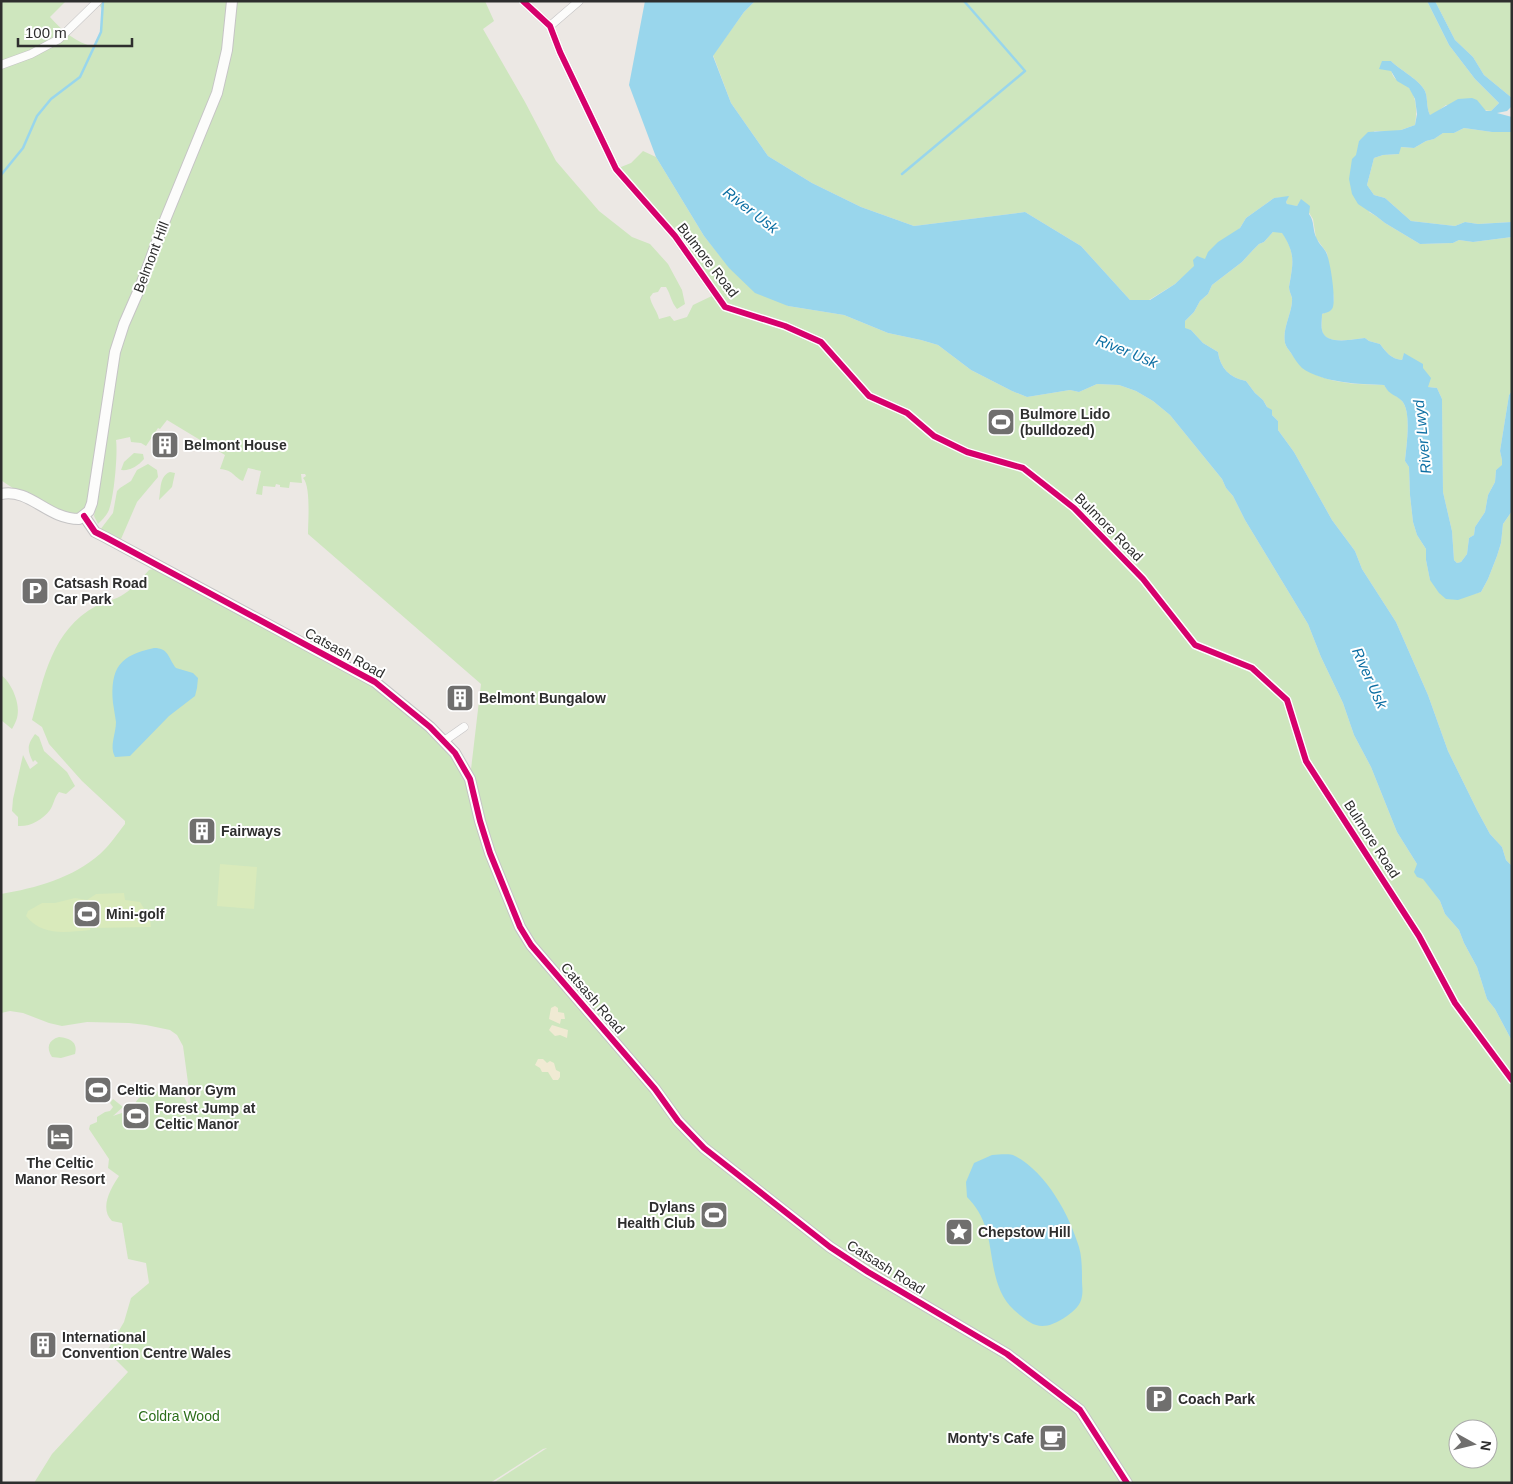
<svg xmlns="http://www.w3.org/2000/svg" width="1513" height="1484" viewBox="0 0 1513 1484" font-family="Helvetica,sans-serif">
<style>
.green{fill:#cee6be;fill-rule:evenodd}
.sand{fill:#f0ead3}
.pitch{fill:#d9eabb}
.water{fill:#99d6ec}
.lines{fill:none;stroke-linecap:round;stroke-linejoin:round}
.stream{stroke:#99d6ec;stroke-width:2.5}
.street-casing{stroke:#c5c4c5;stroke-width:9}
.secondary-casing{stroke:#c5c4c5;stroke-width:12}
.street{stroke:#fcfcfb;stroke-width:8}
.secondary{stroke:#fcfcfb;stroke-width:10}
.cycleway-casing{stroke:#fff;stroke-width:9}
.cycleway{stroke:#d6006c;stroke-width:6}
.labels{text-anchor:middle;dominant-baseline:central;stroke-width:4;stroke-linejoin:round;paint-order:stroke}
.street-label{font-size:14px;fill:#2e2e2e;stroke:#fff}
.poi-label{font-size:14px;font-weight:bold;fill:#2e2e2e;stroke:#fff;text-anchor:start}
.park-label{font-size:14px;fill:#2c6e1b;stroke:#fff}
.water-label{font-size:15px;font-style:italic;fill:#0d6fa3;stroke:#fff}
</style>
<rect width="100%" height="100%" fill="#ece8e4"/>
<!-- green -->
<g class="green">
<path d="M 1,1 L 66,1 L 50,17 C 61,30 77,43 94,47 L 101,32 L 103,10 L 96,1 L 485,1 L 494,21 L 483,29 L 525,102 L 556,161 L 599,211 L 632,237 L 650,244 L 668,264 L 682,290 L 685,304 L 677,309 C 671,302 671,295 666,287 L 661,287 L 658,292 L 653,293 L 650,297 C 651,305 657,310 659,319 L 670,316 L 674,321 L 687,317 L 693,305 L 716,294 L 675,236 L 616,169 L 631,163 L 643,151 L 656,157 L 704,236 L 729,267 L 788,306 L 844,315 L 888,333 L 921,340 L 938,345 L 971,370 L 1012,391 L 1027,397 L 1070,390 L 1079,392 L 1097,384 L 1119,385 L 1136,391 L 1153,401 L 1170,415 L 1222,479 L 1226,488 L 1233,496 L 1245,520 L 1308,624 L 1321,657 L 1343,703 L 1354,735 L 1371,767 L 1397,832 L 1417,864 L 1423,878 L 1440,901 L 1445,914 L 1459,930 L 1464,943 L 1477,967 L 1487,999 L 1495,1009 L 1512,1041 L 1512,1483 L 493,1483 L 547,1448 L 543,1449 L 490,1483 L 34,1483 L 52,1454 L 128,1372 L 107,1351 L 124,1322 L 131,1298 L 149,1283 L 146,1263 L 128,1259 L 122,1223 L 112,1221 C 99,1208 111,1188 119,1176 L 108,1168 L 109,1159 L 89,1129 L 90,1125 L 97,1122 L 97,1117 L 105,1112 L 110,1111 L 113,1107 L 110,1103 L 113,1099 L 123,1107 L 113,1116 C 120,1113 131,1112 136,1106 L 135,1104 C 140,1089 167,1090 180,1093 L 184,1097 L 192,1112 L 183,1046 L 177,1035 L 170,1030 L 146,1025 L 129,1023 L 87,1022 L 62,1026 L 49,1023 L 23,1013 L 10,1011 L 1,1013 L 1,894 C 36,888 73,878 100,854 C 110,845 117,834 125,824 L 125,821 L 82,781 L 49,744 L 42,727 L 32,720 C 44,677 52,630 96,606 C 105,601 116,600 124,594 C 134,588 142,578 149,570 L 154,569 L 375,682 L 430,727 L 470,778 L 481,684 L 308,534 C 308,522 311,486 303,478 L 306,476 L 305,474 L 301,474 L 302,483 L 290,482 L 289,488 L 280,487 L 280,485 L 276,484 L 275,487 L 263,486 L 262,495 L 256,494 L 261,471 L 248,468 L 243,481 C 233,477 234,470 220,469 L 225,455 L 167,420 L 160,429 L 158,428 L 146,446 L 141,443 L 131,442 L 130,437 L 116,440 C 118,452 114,501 108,512 C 106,516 101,521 98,524 L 94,516 L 98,496 L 113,392 L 124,324 L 89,501 C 86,507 83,513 76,514 C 60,517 14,490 1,480 ZM 1458,1429 L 1488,1429 L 1488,1459 L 1458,1459 Z"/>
<path d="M 755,1 L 1427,1 L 1449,45 L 1475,79 L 1499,103 L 1491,111 L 1446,105 L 1434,114 L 1430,115 C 1426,108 1428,98 1425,91 C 1420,80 1400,70 1391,61 C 1390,85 1401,77 1410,89 C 1417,99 1417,113 1415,125 L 1401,130 L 1390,132 L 1375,131 L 1359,141 L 1369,212 L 1376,216 L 1385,223 L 1420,244 L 1453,243 L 1459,240 L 1473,242 L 1512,237 L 1512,391 L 1509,395 L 1500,451 L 1502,460 L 1502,466 L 1496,470 L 1495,482 L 1488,495 L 1485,512 L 1475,527 L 1474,535 L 1469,538 L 1467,554 L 1461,562 L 1457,563 L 1454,560 L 1452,531 L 1443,492 L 1442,399 L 1437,388 L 1428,387 L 1404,354 L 1402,360 C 1391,359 1386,352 1380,344 L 1369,341 L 1365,338 C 1354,339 1324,346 1322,330 C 1321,325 1322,319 1322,314 L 1331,310 L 1334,299 L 1327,253 L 1316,238 L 1313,219 L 1301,200 L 1297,206 L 1288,205 L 1286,202 L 1288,197 L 1274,198 L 1246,218 L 1240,228 L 1205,260 L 1195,266 L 1175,284 L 1149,300 L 1130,300 L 1081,246 L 1025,212 L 914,226 L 861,207 L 812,183 L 768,156 L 731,103 L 713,55 L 744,12 Z"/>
<polygon points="1435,1 1512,1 1512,98 1484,75 1473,57 1455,40"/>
<polygon points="1464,128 1492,132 1512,132 1512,222 1478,224 1465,222 1455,226 1411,221 1385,198 1374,195 1367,185 1374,158 1383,155 1399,154 1400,147 1414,148 1426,141 1434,139 1443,133 1454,133"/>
<path d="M 1273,232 L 1282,232 C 1296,254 1293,263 1289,287 C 1289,291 1291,294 1292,298 C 1293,312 1282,327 1285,343 C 1286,347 1289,350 1291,353 C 1310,384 1351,384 1384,385 C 1390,395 1396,394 1402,401 C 1412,412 1406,447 1405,461 L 1409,467 L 1410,495 L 1413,522 L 1417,535 L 1426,549 L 1426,560 L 1430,580 L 1470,595 L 1481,592 L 1488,579 L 1497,556 L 1501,543 L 1503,524 L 1512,511 L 1512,866 L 1506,860 L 1502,847 L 1490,834 L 1477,810 L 1448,751 L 1428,695 L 1396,622 L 1362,569 L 1355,551 L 1332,520 L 1294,452 L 1278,430 L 1278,421 L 1272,415 L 1263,400 L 1255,393 L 1246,381 C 1230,378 1220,368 1218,352 L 1203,343 L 1191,330 L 1185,329 L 1185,321 L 1194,312 L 1200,301 L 1208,294 L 1212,285 L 1242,262 L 1253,250 L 1259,244 L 1264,242 Z"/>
<path d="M 134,453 L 143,454 L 144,459 C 138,466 130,471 121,470 L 124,462 Z"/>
<polygon points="148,464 157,470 158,477 137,502 121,539 118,540 100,530 113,513 117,491 120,488 131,481 137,470"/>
<path d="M 170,472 L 175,473 L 172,487 L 159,500 C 161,490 159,476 170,472 Z"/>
<path d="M 1,675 C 12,683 21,705 17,718 C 16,722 14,725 12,729 L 1,720 Z"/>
<path d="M 35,734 L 39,737 L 44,751 L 67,772 L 75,786 L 66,794 L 59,792 C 54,798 54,804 50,810 C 42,820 30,827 18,826 L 18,817 L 12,811 L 13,799 L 23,755 L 30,769 L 38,763 L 35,760 L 33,762 C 27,750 27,745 35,734 Z"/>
<path d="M 59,1037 C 70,1038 78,1042 75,1054 L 61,1058 L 52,1057 C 46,1048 48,1040 59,1037 Z"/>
</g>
<!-- sand -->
<g class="sand">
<polygon points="555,1006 558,1008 558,1012 564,1013 565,1019 561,1019 560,1024 549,1019 551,1008"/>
<polygon points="552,1025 568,1030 567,1038 560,1035 555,1036 549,1030"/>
<polygon points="538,1059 543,1059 547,1063 550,1061 554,1063 556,1070 560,1072 560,1077 558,1080 553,1080 548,1072 542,1072 540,1068 535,1065"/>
</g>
<!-- pitch -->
<g class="pitch">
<polygon points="220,864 257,867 254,909 217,906"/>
<path d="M 124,893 L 125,900 L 140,902 L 150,918 L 151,927 L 90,928 L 90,930 C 67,932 43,937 26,916 L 28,911 L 42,903 L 55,903 L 75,898 L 87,900 L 96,894 Z"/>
</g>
<!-- water -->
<g class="water">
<path d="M 645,1 L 755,1 L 744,12 L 713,56 L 731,103 L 768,156 L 812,183 L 861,207 L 914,226 L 1025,212 L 1081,246 L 1130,300 L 1150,300 L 1175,284 L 1194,266 L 1193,260 L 1197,256 L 1205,259 L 1208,252 L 1218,242 L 1240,228 L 1246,218 L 1274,198 L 1289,196 L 1286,202 L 1287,204 L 1297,206 L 1301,199 L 1310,206 L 1309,214 C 1315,222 1312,230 1317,239 C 1319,244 1323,247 1326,252 C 1330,259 1337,303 1332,309 C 1330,312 1325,313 1322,314 C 1322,319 1321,326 1322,330 C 1325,346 1354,339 1365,338 L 1369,341 L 1380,344 C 1386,352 1391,359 1402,360 L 1404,353 L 1423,364 L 1423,368 L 1431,378 L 1428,387 L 1437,388 L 1442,399 L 1443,492 L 1452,531 L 1454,560 L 1457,563 L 1461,562 L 1467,554 L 1469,538 L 1474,535 L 1475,527 L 1485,512 L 1488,495 L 1495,482 L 1496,470 L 1502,465 L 1502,460 L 1500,451 L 1509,395 L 1512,391 L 1512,511 L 1503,524 L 1501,543 L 1497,556 L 1488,579 L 1481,592 L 1458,600 L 1446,599 L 1439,593 L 1430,580 L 1426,560 L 1426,549 L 1417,535 L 1413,522 L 1410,495 L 1409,467 L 1405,461 C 1406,448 1412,412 1402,401 C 1395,394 1390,396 1384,385 C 1359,384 1323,383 1302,368 C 1298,364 1294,358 1291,353 C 1289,350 1286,347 1285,343 C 1282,327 1293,312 1292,298 C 1291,294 1289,291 1289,287 C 1293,263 1296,254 1282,233 L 1273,232 L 1264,242 L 1259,244 L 1253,250 L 1242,262 L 1212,285 L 1208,294 L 1200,301 L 1194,312 L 1185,321 L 1185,328 L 1191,330 L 1203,343 L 1218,352 C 1220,368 1230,378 1246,381 L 1255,393 L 1263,400 L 1267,407 L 1272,410 L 1272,415 L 1278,421 L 1278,430 L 1294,452 L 1332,520 L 1355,551 L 1362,569 L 1396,622 L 1428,695 L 1448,751 L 1477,810 L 1490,834 L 1502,847 L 1506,860 L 1512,866 L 1512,1041 L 1495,1009 L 1487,999 L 1477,967 L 1464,943 L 1459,930 L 1445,914 L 1440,901 L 1423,879 L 1417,877 L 1414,872 L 1417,864 L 1397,832 L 1371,767 L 1354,735 L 1343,703 L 1321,657 L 1308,624 L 1245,520 L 1233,496 L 1226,488 L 1222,479 L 1170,415 L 1153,401 L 1136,391 L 1119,385 L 1097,384 L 1079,392 L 1070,390 L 1027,397 L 1012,391 L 971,370 L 938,345 L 921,340 L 888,333 L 844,315 L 788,306 L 755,293 L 729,268 L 704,236 L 656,157 L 629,85 Z"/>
<path d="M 1427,1 L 1435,1 L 1455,40 L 1473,57 L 1484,75 L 1512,98 L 1512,106 L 1507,111 L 1497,113 L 1512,117 L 1512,132 L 1492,132 L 1464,128 L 1454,133 L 1443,133 L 1434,139 L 1426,141 L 1414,148 L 1401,147 L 1399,154 L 1383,155 L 1374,158 L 1367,185 L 1374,195 L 1385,198 L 1411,221 L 1455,226 L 1465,222 L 1478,224 L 1512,222 L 1512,237 L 1473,242 L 1459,240 L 1453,243 L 1420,244 L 1385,223 L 1376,216 L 1358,204 L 1352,194 L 1349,179 L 1352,159 L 1356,155 L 1359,141 L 1368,132 L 1401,130 L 1415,125 L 1417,114 L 1415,99 L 1409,88 L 1397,81 L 1391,71 L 1379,69 L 1382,61 L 1391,61 C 1400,70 1420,80 1425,91 C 1428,98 1426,107 1430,115 L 1458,99 L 1472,98 L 1477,100 L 1486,111 L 1491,111 L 1499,103 L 1475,79 L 1449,45 Z"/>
<path d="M 154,648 C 169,648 168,658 176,668 L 193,673 L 198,678 L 197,688 L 195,696 L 169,716 L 130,756 L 115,757 C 109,746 116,734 116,722 C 115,716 114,709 113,703 C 110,668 120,655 154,648 Z"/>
<path d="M 992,1155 C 999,1155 1009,1153 1015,1156 C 1046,1172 1069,1214 1079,1247 C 1082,1257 1082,1270 1082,1281 C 1082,1285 1083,1291 1082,1296 C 1081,1305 1074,1311 1067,1316 C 1043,1332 1034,1328 1014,1310 C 991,1289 994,1255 986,1229 C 982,1216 976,1206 967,1197 L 966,1182 L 974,1163 Z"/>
</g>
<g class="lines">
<!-- stream -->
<g class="stream">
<polyline points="902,174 1025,71 964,1"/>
<polyline points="1,175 23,148 37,116 51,99 80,77 101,32 103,1"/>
</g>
<defs>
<g id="street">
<polyline points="523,1 550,26 560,52 616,169 675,236 725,307 785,326 821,342 869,396 907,413 934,436 967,452 1023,468 1074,508 1143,579 1195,645 1252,668 1287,700 1306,761 1419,936 1455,1003 1512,1080"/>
<polyline points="550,26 579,1"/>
<polyline points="1,65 31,54 59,39 98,1"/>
<polyline points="444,741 464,727"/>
</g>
<g id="secondary">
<path d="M 1,494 C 30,488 47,519 79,519 L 89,511 L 92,503 L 115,352 L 124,324 L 141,285 L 165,220 L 217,93 L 227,50 L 232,1"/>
<polyline points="84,516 95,532 105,537 375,682 430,727 455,753 470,779 480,821 490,853 520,927 531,945 655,1089 678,1121 704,1148 830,1247 868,1272 1007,1354 1080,1410 1127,1483"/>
</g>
</defs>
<!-- street casing -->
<use href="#street" class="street-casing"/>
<!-- secondary casing -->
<use href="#secondary" class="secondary-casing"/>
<!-- street -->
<use href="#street" class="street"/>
<!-- secondary -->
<use href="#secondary" class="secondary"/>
<defs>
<g id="cycleway">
<polyline points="523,1 550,26 560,52 616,169 675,236 725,307 785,326 821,342 869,396 907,413 934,436 967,452 1023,468 1074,508 1143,579 1195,645 1252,668 1287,700 1306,761 1419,936 1455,1003 1512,1080"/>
<polyline points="84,516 95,532 105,537 375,682 430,727 455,753 470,779 480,821 490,853 520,927 531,945 655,1089 678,1121 704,1148 830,1247 868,1272 1007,1354 1080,1410 1127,1483"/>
</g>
</defs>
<!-- cycleway casing -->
<use href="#cycleway" class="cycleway-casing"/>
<!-- cycleway -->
<use href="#cycleway" class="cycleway"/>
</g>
<!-- icons -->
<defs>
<symbol id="stadium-square" viewBox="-11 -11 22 22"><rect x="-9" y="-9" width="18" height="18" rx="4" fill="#706f6e" stroke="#fff"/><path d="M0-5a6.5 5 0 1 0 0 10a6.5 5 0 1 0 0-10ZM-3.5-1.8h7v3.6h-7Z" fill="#fff"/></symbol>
<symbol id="building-square" viewBox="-11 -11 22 22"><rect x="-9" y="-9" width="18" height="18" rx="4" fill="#706f6e" stroke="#fff"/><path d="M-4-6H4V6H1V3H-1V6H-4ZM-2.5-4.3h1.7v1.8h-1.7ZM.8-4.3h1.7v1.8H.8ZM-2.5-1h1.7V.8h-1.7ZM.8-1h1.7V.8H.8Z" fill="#fff"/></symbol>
<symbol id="parking-square" viewBox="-11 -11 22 22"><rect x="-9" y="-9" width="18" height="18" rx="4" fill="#706f6e" stroke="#fff"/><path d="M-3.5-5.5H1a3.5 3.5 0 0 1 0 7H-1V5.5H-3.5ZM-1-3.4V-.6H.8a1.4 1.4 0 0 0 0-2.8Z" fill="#fff"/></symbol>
<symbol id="hotel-square" viewBox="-11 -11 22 22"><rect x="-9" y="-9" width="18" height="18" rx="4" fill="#706f6e" stroke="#fff"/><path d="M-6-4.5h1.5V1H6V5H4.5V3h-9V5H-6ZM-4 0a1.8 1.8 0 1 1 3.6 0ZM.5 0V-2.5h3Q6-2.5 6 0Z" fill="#fff"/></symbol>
<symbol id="sight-square" viewBox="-11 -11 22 22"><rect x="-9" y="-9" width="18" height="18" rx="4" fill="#706f6e" stroke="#fff"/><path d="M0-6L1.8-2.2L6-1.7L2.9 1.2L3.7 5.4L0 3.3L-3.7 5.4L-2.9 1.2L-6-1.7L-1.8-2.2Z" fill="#fff"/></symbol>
<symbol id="cafe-square" viewBox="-11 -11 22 22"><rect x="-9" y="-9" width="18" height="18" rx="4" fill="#706f6e" stroke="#fff"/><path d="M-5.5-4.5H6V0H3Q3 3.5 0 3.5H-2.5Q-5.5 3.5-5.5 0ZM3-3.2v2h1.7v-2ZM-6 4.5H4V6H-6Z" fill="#fff"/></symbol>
</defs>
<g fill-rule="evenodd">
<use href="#stadium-square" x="985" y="406" width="32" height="32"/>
<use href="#building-square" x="149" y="429" width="32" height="32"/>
<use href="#parking-square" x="19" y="575" width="32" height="32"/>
<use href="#building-square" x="444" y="682" width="32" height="32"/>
<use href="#building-square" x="186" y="815" width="32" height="32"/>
<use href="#stadium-square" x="71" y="898" width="32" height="32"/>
<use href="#stadium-square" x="82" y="1074" width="32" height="32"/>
<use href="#stadium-square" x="120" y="1100" width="32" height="32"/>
<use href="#hotel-square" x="44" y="1121" width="32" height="32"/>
<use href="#stadium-square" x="698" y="1199" width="32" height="32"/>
<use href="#sight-square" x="943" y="1216" width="32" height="32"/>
<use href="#building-square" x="27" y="1329" width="32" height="32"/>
<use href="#parking-square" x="1143" y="1383" width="32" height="32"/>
<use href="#cafe-square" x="1037" y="1422" width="32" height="32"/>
</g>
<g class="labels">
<!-- street labels -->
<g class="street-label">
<text transform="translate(151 257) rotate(-69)">Belmont Hill</text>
<text transform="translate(708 260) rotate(52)">Bulmore Road</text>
<text transform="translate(1109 527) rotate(45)">Bulmore Road</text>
<text transform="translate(345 653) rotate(29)">Catsash Road</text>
<text transform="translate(1372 839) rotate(57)">Bulmore Road</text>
<text transform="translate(593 998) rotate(49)">Catsash Road</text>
<text transform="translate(886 1267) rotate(32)">Catsash Road</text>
</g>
<!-- poi labels -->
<g class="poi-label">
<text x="1020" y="414">Bulmore Lido<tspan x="1020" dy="16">(bulldozed)</tspan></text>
<text x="184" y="445">Belmont House</text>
<text x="54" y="583">Catsash Road<tspan x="54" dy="16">Car Park</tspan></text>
<text x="479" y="698">Belmont Bungalow</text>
<text x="221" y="831">Fairways</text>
<text x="106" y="914">Mini-golf</text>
<text x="117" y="1090">Celtic Manor Gym</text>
<text x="155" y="1108">Forest Jump at<tspan x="155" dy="16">Celtic Manor</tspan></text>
<text x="60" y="1163" text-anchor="middle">The Celtic<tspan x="60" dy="16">Manor Resort</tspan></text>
<text x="695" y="1207" text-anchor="end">Dylans<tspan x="695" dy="16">Health Club</tspan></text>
<text x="978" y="1232">Chepstow Hill</text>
<text x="62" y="1337">International<tspan x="62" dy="16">Convention Centre Wales</tspan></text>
<text x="1178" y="1399">Coach Park</text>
<text x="1034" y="1438" text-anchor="end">Monty's Cafe</text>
</g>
<!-- park labels -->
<g class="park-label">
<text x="179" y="1416">Coldra Wood</text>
</g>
<!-- water labels -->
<g class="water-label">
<text transform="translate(751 210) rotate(38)">River Usk</text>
<text transform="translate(1127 351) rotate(22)">River Usk</text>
<text transform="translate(1422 437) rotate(-96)">River Lwyd</text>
<text transform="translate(1370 678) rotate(66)">River Usk</text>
</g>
</g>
<!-- border -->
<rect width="1513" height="1484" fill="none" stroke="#2e2e2e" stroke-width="5"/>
<!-- north arrow -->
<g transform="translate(1473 1444) rotate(98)"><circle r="24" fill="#ffffff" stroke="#ababab"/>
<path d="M0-4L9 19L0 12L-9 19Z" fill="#706f6e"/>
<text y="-8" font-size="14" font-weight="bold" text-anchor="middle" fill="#2e2e2e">N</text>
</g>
<!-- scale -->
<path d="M18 38v8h114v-8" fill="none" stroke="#2e2e2e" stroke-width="2.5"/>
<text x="25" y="38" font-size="15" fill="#2e2e2e" stroke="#ffffff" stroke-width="4" paint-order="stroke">100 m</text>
</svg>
